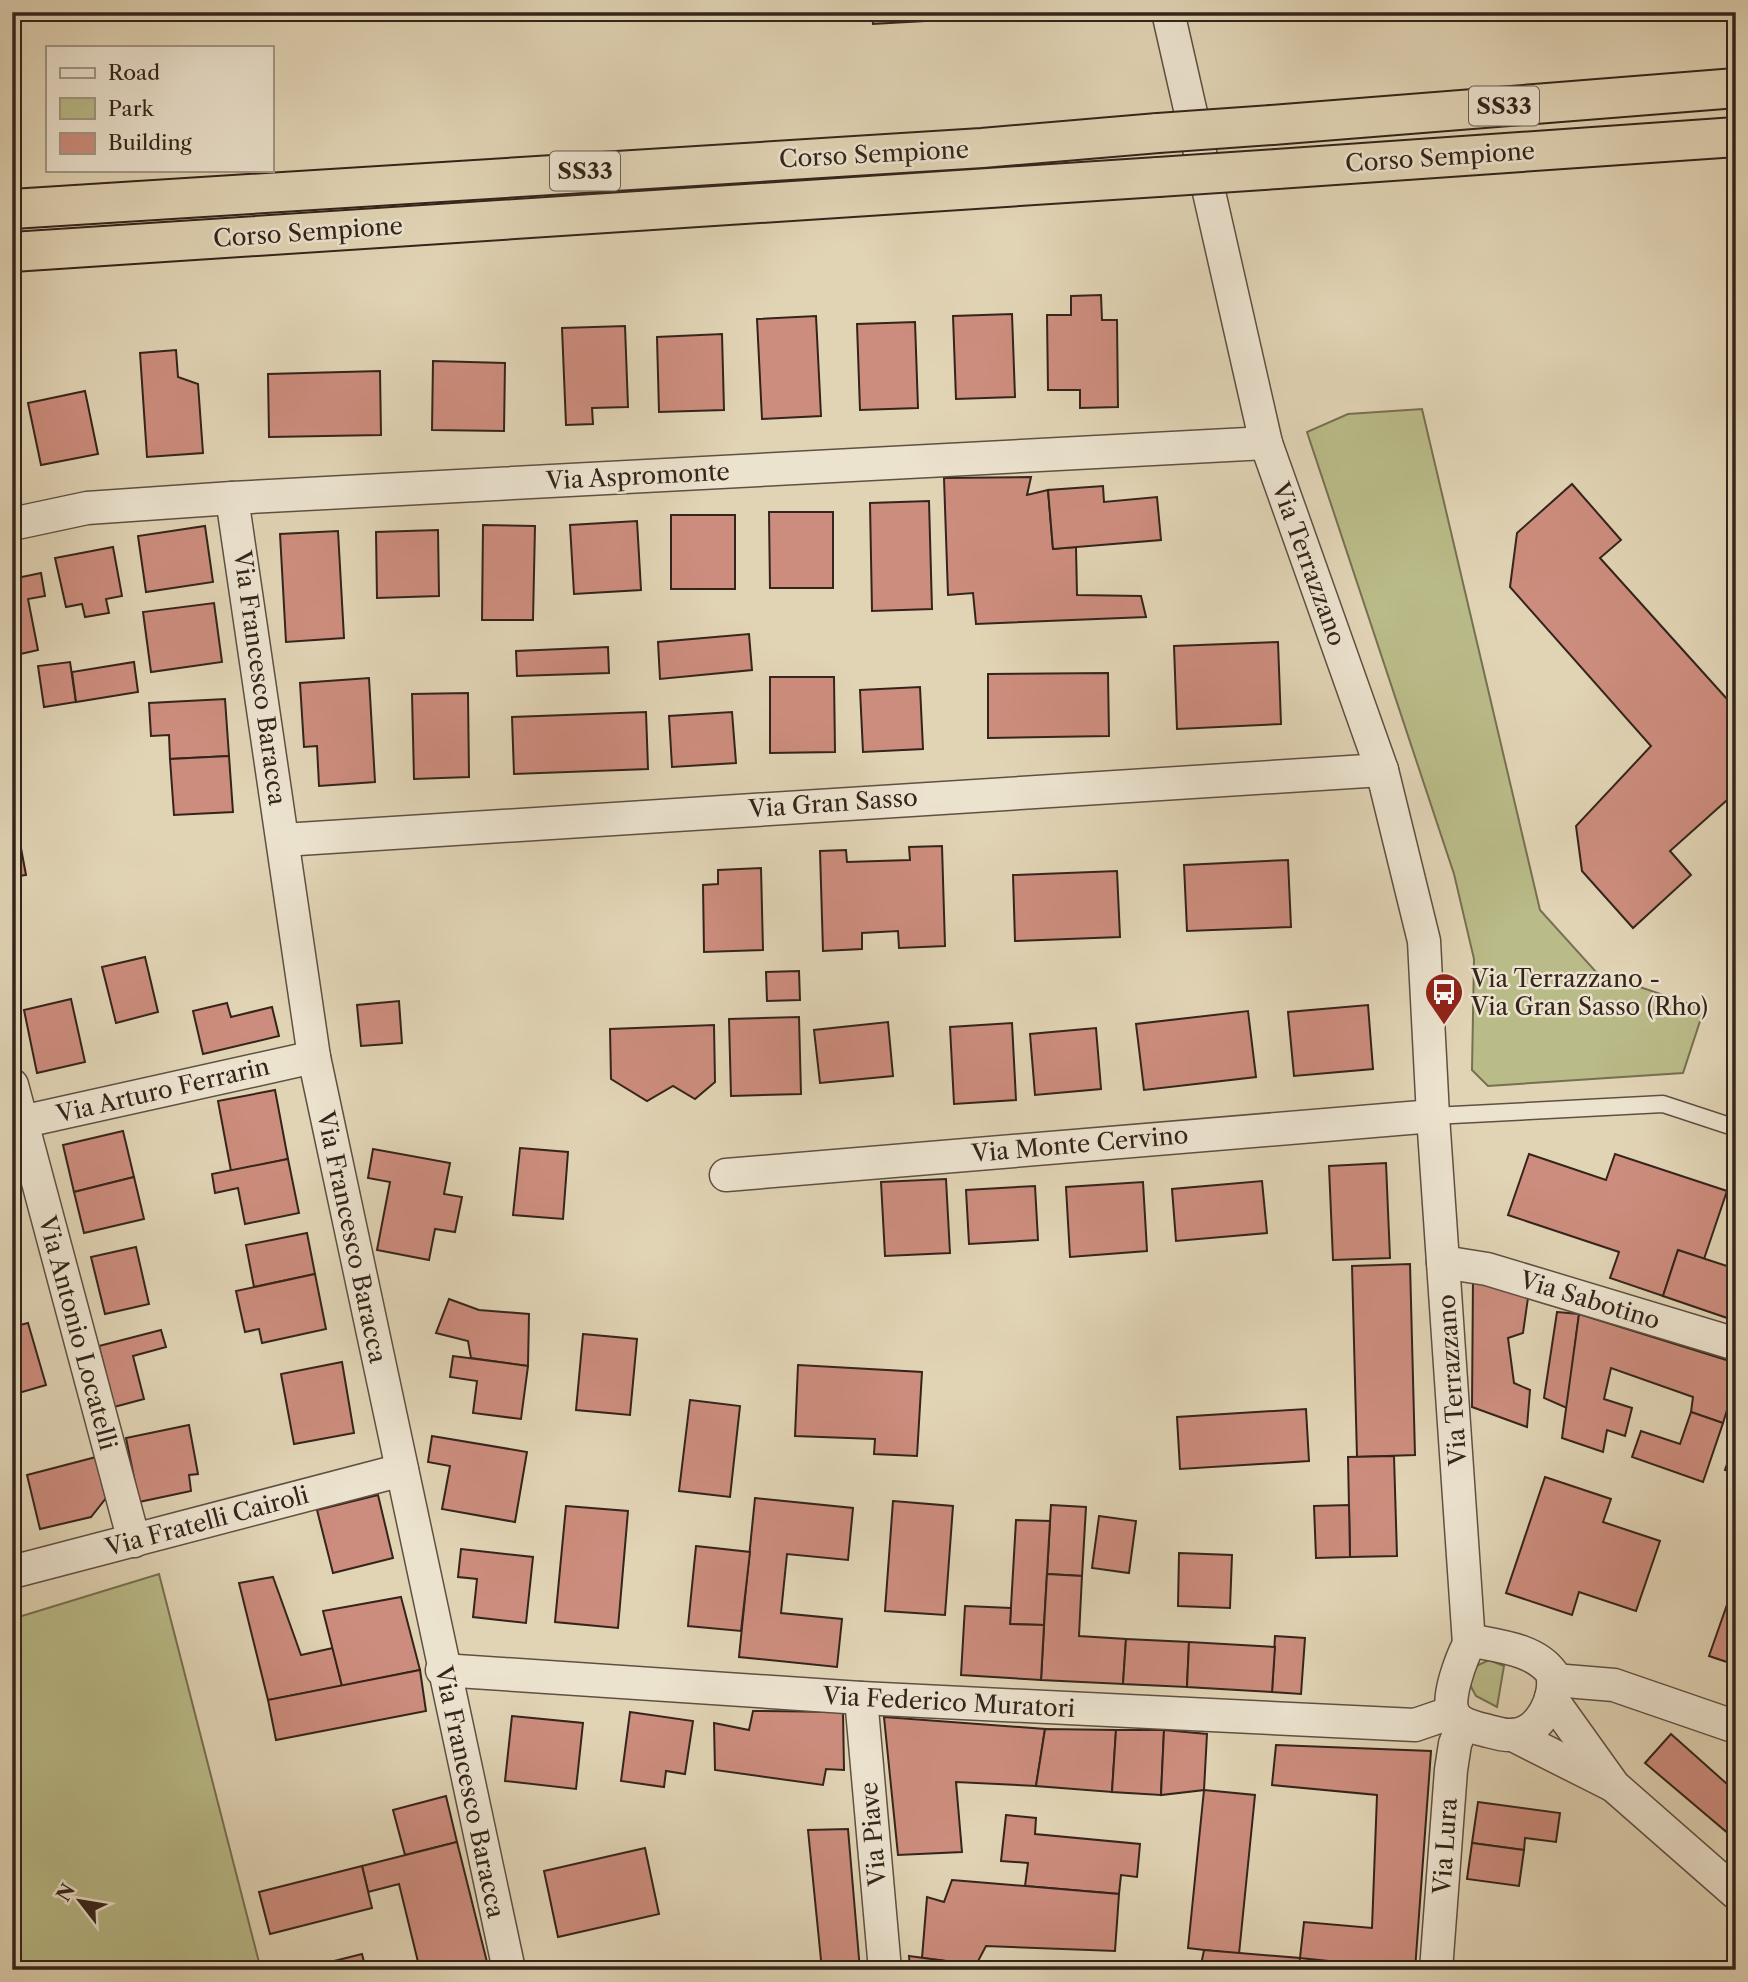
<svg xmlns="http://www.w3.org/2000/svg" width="1748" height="1982" viewBox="0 0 1748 1982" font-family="'Libre Caslon Text',serif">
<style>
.green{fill:#b9bb88;stroke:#767052;stroke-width:2}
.building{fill:#cd8d7e;stroke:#34241b;stroke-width:2}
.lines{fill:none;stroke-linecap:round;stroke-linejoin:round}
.service-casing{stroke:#5f5042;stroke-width:19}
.minor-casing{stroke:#5f5042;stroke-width:35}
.trunk-casing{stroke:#34241b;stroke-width:42}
.service{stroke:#ece3cf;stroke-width:16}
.minor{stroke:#ece3cf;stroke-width:32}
.trunk{stroke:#e1d4b5;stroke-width:38}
.trunk-bridge-casing{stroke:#34241b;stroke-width:42;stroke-linecap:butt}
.trunk-bridge{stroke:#e1d4b5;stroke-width:38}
.labels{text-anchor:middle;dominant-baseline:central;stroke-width:5;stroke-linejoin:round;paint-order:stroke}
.shield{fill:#ece3cf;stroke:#6b5d51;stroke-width:2}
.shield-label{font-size:23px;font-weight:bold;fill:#34241b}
.street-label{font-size:24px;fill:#34241b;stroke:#ece3cf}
.poi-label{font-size:24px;fill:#34241b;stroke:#ece3cf;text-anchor:start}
</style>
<rect width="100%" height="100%" fill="#e1d4b5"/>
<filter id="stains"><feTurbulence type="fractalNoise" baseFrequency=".00286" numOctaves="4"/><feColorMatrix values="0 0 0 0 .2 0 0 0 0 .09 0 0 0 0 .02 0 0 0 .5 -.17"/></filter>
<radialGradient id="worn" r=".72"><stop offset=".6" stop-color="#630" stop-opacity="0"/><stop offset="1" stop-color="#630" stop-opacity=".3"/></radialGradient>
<!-- green -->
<g class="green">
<polygon points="1422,409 1540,910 1596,972 1704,1009 1683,1073 1488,1086 1472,1070 1474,959 1454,874 1307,432 1348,414"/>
<polygon points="159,1574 261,1970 12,1970 12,1619"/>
<polygon points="1489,1660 1504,1666 1497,1707 1476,1696 1469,1683 1474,1667"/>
</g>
<!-- building -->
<g class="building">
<polygon points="872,12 996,12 996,17 873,24"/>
<polygon points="1101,295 1102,320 1117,320 1118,407 1080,408 1080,390 1048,390 1047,315 1071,315 1071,296"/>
<polygon points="1012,314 1015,397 956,399 953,316"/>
<polygon points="816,316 821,416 762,419 757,319"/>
<polygon points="915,322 918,408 860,410 857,324"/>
<polygon points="625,326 628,407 592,408 593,424 566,425 562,328"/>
<polygon points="722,334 724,410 659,412 657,337"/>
<polygon points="176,350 178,377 198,384 203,453 147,457 140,353"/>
<polygon points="433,361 505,363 504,431 432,430"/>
<polygon points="380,371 381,435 269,437 268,374"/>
<polygon points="12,390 20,421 12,423"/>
<polygon points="85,391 98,454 41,465 28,403"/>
<polygon points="1031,477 1027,495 1048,490 1053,549 1076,547 1077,595 1141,596 1146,617 976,624 973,593 948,595 944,478"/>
<polygon points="1572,484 1621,540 1600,558 1736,709 1736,792 1670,851 1691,875 1633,928 1582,871 1576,826 1651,746 1510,587 1517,533"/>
<polygon points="1103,486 1104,502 1157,497 1161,540 1053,549 1048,490"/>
<polygon points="929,501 932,609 872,611 870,503"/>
<polygon points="769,512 833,512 833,588 770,588"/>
<rect x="671" y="515" width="64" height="74"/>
<polygon points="637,521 641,590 574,594 570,525"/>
<polygon points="483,525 535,526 533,620 482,620"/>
<polygon points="205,526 213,582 146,592 138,536"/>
<polygon points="438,530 439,596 377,598 376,532"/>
<polygon points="338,531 344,638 286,642 280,534"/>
<polygon points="113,547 122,596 106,599 109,613 85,617 82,604 66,607 55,558"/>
<polygon points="41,573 45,596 28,599 38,650 12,656 12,579"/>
<polygon points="214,603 222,662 151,672 143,612"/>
<polygon points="749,634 752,670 660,679 658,642"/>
<polygon points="1278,642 1281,724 1177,729 1174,646"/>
<polygon points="608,647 609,673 517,676 516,651"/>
<polygon points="70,662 76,702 44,707 38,666"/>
<polygon points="134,662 138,692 76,702 72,672"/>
<polygon points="1108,673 1109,736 988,738 988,674"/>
<polygon points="770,677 834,677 835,752 770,753"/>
<polygon points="369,678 375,782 319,786 317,746 304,747 300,683"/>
<polygon points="920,687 923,749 863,752 860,690"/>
<polygon points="468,693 469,777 414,779 412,694"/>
<polygon points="225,699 229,756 170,759 169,735 151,736 149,703"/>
<polygon points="646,712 648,769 514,774 512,717"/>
<polygon points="732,712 736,763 672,767 669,716"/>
<polygon points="229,756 233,812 174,815 170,759"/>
<polygon points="12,800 26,875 12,877"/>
<polygon points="942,846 945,946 899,948 898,931 862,933 862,949 823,951 820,851 846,850 847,862 910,860 909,847"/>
<polygon points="1288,860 1291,927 1187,931 1184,865"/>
<polygon points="761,868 763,950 704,952 703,885 718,884 718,870"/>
<polygon points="1117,871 1120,937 1015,941 1013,875"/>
<polygon points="145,957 158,1012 116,1023 102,967"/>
<polygon points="799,971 800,1000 767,1001 766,972"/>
<polygon points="71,999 85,1062 37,1073 24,1010"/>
<polygon points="399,1001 402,1043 361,1046 357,1005"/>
<polygon points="227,1003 231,1017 272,1007 279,1036 203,1054 193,1011"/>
<polygon points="1368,1005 1373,1069 1294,1076 1288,1012"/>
<polygon points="1248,1011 1256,1077 1144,1090 1136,1024"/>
<polygon points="799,1017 801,1094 731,1096 729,1019"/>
<polygon points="888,1022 893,1076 820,1083 814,1030"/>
<polygon points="1012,1023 1016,1100 954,1104 950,1027"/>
<polygon points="714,1025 715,1082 695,1099 673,1086 647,1101 611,1079 610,1029"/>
<polygon points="1096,1028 1101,1089 1035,1095 1030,1034"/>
<polygon points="275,1090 288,1159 231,1171 218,1101"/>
<polygon points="123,1131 134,1177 74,1192 63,1145"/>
<polygon points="520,1148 568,1152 563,1219 513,1215"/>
<polygon points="373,1149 450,1163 444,1194 462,1197 455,1232 435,1229 429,1260 377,1250 390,1182 368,1178"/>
<polygon points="1529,1154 1606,1180 1615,1154 1727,1191 1704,1259 1678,1250 1663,1296 1610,1278 1619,1252 1508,1215"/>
<polygon points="288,1159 299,1213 245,1224 238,1188 215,1193 212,1174"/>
<polygon points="1386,1163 1390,1258 1333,1260 1329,1166"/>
<polygon points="134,1177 144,1219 84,1233 74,1192"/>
<polygon points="946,1179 950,1253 885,1256 881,1182"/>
<polygon points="1262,1181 1267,1233 1176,1241 1172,1189"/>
<polygon points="1143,1182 1147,1251 1070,1257 1066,1187"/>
<polygon points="1035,1186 1038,1240 969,1244 966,1190"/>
<polygon points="307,1233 315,1274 254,1287 246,1245"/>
<polygon points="136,1247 149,1304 105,1314 91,1257"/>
<polygon points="1678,1250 1736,1269 1736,1321 1663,1296"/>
<polygon points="1410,1264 1415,1455 1357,1457 1352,1266"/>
<polygon points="315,1274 326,1329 262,1343 259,1329 245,1332 236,1291"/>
<polygon points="1473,1276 1528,1298 1523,1333 1508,1338 1514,1383 1530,1390 1527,1427 1472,1407"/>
<polygon points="449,1299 479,1310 529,1314 528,1366 471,1358 468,1341 436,1333"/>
<polygon points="1557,1312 1579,1314 1567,1408 1544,1398"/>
<polygon points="1579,1314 1736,1363 1736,1381 1723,1423 1691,1412 1693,1397 1611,1368 1604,1399 1632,1408 1625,1436 1607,1430 1603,1452 1562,1438"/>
<polygon points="28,1323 46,1385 12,1395 12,1327"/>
<polygon points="161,1330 166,1347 133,1356 144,1399 114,1407 99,1346"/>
<polygon points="583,1334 637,1339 630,1415 576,1410"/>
<polygon points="453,1356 528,1366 521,1419 473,1413 477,1381 450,1377"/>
<polygon points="342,1362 354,1433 294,1444 281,1374"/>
<polygon points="798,1365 922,1372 917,1456 874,1454 875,1439 795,1436"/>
<polygon points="690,1400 740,1406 730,1497 679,1491"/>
<polygon points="1306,1409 1309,1461 1180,1469 1177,1417"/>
<polygon points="1691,1412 1723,1423 1703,1482 1632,1457 1641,1431 1680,1444"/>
<polygon points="189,1425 198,1474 189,1475 191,1491 139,1502 126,1438"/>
<polygon points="432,1436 527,1452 515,1522 442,1509 450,1466 428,1462"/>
<polygon points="1736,1439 1736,1474 1725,1470"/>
<polygon points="1394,1456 1397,1556 1350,1557 1348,1457"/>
<polygon points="96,1457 106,1498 91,1517 40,1529 27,1475"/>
<polygon points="1545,1477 1611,1499 1603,1522 1660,1541 1636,1611 1579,1592 1572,1615 1506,1593"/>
<polygon points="378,1495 393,1558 333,1573 317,1510"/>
<polygon points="755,1498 853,1508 848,1560 787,1554 781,1613 842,1619 837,1667 739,1657"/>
<polygon points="893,1501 953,1506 945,1615 885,1611"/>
<polygon points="1051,1505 1086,1507 1082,1576 1047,1574"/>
<polygon points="1349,1505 1350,1557 1316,1558 1314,1506"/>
<polygon points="566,1506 628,1511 618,1628 555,1622"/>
<polygon points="1099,1516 1136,1521 1129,1573 1092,1568"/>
<polygon points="1016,1520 1050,1521 1044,1625 1010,1624"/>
<polygon points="696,1546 750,1552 741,1631 688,1626"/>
<polygon points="461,1549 533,1557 526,1623 473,1617 477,1579 458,1577"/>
<polygon points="1179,1553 1232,1555 1230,1608 1178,1606"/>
<polygon points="1047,1574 1082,1576 1079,1636 1126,1639 1123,1684 1041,1680"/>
<polygon points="273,1577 301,1655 333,1648 342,1686 268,1700 239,1583"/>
<polygon points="401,1597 420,1670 342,1686 323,1611"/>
<polygon points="1729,1599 1736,1601 1736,1665 1709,1656"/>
<polygon points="965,1606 1011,1608 1010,1624 1044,1625 1041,1680 961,1675"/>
<polygon points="1275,1636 1305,1638 1301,1694 1272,1692"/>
<polygon points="1126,1639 1189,1642 1187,1687 1123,1684"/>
<polygon points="1189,1642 1275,1647 1272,1692 1187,1687"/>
<polygon points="420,1670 426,1711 276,1740 268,1700"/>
<polygon points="753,1711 843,1712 844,1770 826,1769 823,1785 715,1770 714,1723 749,1730"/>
<polygon points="630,1712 693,1721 685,1774 666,1771 664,1787 621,1781"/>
<polygon points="512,1716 583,1723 576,1789 505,1781"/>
<polygon points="884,1717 1045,1729 1036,1786 956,1782 962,1852 898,1855"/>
<polygon points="1045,1729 1116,1730 1112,1792 1036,1786"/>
<polygon points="1116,1730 1164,1730 1161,1795 1112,1792"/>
<polygon points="1164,1730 1207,1734 1204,1790 1161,1795"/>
<polygon points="1671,1734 1736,1792 1736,1840 1645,1763"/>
<polygon points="1276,1745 1431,1751 1415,1970 1300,1958 1304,1922 1372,1928 1377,1795 1272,1785"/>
<polygon points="1204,1790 1255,1795 1239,1954 1188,1948"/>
<polygon points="446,1796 457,1842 405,1855 393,1810"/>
<polygon points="1478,1802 1560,1813 1556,1842 1525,1838 1524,1850 1472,1843"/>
<polygon points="1006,1815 1036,1818 1035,1834 1140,1844 1137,1877 1121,1875 1119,1894 1025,1886 1028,1863 1001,1861"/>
<polygon points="848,1829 860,1970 822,1970 808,1830"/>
<polygon points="457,1842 489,1970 420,1970 399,1884 368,1892 362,1866"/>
<polygon points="1472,1843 1524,1850 1519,1886 1467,1879"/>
<polygon points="645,1848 659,1914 558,1937 544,1871"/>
<polygon points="362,1866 372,1908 270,1934 259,1892"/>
<polygon points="952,1880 1119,1894 1115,1951 986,1946 976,1965 922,1958 927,1897 944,1902"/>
<polygon points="1204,1950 1300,1958 1299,1970 1200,1970"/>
<polygon points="362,1954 366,1970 302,1970 302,1969"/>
<polygon points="909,1956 976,1965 977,1970 910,1970"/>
</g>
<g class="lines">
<defs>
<polyline id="service" points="1433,1116 1663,1104 1736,1128"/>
<g id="minor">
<polyline points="1168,12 1266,443 1382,770 1424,941 1433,1116 1469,1644"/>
<polyline points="232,498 314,1057 509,1970"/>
<polyline points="12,524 87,508 232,498 1266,443"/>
<polyline points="283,840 1382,770"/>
<polyline points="12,1085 134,1541"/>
<polyline points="12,1124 314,1057"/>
<polyline points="726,1175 1433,1116"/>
<polyline points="1443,1262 1487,1269 1736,1344"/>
<polyline points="12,1572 402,1470"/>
<path d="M 1479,1642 C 1505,1647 1536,1651 1552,1673 C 1558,1697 1540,1734 1512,1735 C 1502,1736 1490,1731 1480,1729 C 1470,1726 1457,1723 1453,1712 C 1446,1698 1462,1657 1469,1644 Z"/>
<polyline points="442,1670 861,1698 1415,1725 1453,1712"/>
<polyline points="1554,1680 1614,1685 1736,1727"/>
<polyline points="861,1698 885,1970"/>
<polyline points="1551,1698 1614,1786 1736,1893"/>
<polyline points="1513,1735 1612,1785"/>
<polyline points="1436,1970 1451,1770 1455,1744 1463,1723"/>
</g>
<g id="trunk">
<polyline points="1272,125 1736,88"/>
<polyline points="1277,169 1736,137"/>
<polyline points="12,209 982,148 1158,133"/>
<polyline points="12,252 1158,177"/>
</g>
</defs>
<!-- service casing -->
<use href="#service" class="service-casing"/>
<!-- minor casing -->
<use href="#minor" class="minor-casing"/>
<!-- trunk casing -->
<use href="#trunk" class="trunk-casing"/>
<!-- service -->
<use href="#service" class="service"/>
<!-- minor -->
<use href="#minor" class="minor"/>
<!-- trunk -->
<use href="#trunk" class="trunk"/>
<defs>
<g id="trunk-bridge">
<polyline points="1158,133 1272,125"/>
<polyline points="1158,177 1277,169"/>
</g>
</defs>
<!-- trunk-bridge casing -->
<use href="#trunk-bridge" class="trunk-bridge-casing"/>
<!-- trunk-bridge -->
<use href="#trunk-bridge" class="trunk-bridge"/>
</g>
<!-- icons -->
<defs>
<symbol id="bus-pin" viewBox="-11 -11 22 30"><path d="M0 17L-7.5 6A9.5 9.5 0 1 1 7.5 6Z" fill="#8f2418" stroke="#ece3cf"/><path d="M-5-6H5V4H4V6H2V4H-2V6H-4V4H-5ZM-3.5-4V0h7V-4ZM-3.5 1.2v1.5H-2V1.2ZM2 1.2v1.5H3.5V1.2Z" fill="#fff"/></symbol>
</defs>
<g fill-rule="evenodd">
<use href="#bus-pin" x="1422" y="970" width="44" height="60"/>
</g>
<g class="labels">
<!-- shield labels -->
<g class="shield">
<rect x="1469" y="86.5" width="70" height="39" rx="5"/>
<rect x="550" y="151.5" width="70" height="39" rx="5"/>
</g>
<g class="shield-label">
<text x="1504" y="106">SS33</text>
<text x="585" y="171">SS33</text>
</g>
<!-- street labels -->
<g class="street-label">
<text transform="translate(874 154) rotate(-3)">Corso Sempione</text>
<text transform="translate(1440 157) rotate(-4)">Corso Sempione</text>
<text transform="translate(308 232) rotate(-4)">Corso Sempione</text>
<text transform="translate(638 476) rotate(-3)">Via Aspromonte</text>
<text transform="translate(1309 564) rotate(70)">Via Terrazzano</text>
<text transform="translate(260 678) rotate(82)">Via Francesco Baracca</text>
<text transform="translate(833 803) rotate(-4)">Via Gran Sasso</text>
<text transform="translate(163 1090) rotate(-13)">Via Arturo Ferrarin</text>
<text transform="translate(1080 1144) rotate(-5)">Via Monte Cervino</text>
<text transform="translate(352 1237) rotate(78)">Via Francesco Baracca</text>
<text transform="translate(1590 1300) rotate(17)">Via Sabotino</text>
<text transform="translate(78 1333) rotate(75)">Via Antonio Locatelli</text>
<text transform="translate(1452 1380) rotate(-94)">Via Terrazzano</text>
<text transform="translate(207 1521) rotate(-15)">Via Fratelli Cairoli</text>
<text transform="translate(949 1702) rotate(3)">Via Federico Muratori</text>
<text transform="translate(470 1792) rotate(78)">Via Francesco Baracca</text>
<text transform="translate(873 1834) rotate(-95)">Via Piave</text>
<text transform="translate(1445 1846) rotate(-86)">Via Lura</text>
</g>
<!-- poi labels -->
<g class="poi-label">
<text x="1471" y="978">Via Terrazzano -<tspan x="1471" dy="28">Via Gran Sasso (Rho)</tspan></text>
</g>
</g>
<!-- margin -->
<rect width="1748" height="1982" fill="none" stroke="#e1d4b5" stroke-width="42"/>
<rect x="14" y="14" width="1720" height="1954" fill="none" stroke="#34241b" stroke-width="3.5"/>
<rect x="21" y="21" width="1706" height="1940" fill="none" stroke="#34241b" stroke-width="2"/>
<!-- legend -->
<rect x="46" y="46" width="228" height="126" fill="#ece3cf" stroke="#a29787" stroke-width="2"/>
<rect x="60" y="68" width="35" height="10" fill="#ece3cf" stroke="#a29787" stroke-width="2"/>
<text x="108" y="80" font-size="21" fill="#34241b">Road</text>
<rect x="60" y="98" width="35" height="21" fill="#b9bb88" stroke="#a29787" stroke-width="2"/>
<text x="108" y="116" font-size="21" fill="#34241b">Park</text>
<rect x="60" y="133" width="35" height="21" fill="#cd8d7e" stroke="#a29787" stroke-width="2"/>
<text x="108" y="150" font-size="21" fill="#34241b">Building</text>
<!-- north arrow -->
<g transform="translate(80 1901) rotate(301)" stroke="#ece3cf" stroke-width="5" paint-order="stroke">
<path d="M0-5L12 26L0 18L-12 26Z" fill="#34241b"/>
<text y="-10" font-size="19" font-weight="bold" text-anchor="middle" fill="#34241b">N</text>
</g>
<rect width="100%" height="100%" filter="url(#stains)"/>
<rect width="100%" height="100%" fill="url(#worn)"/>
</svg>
